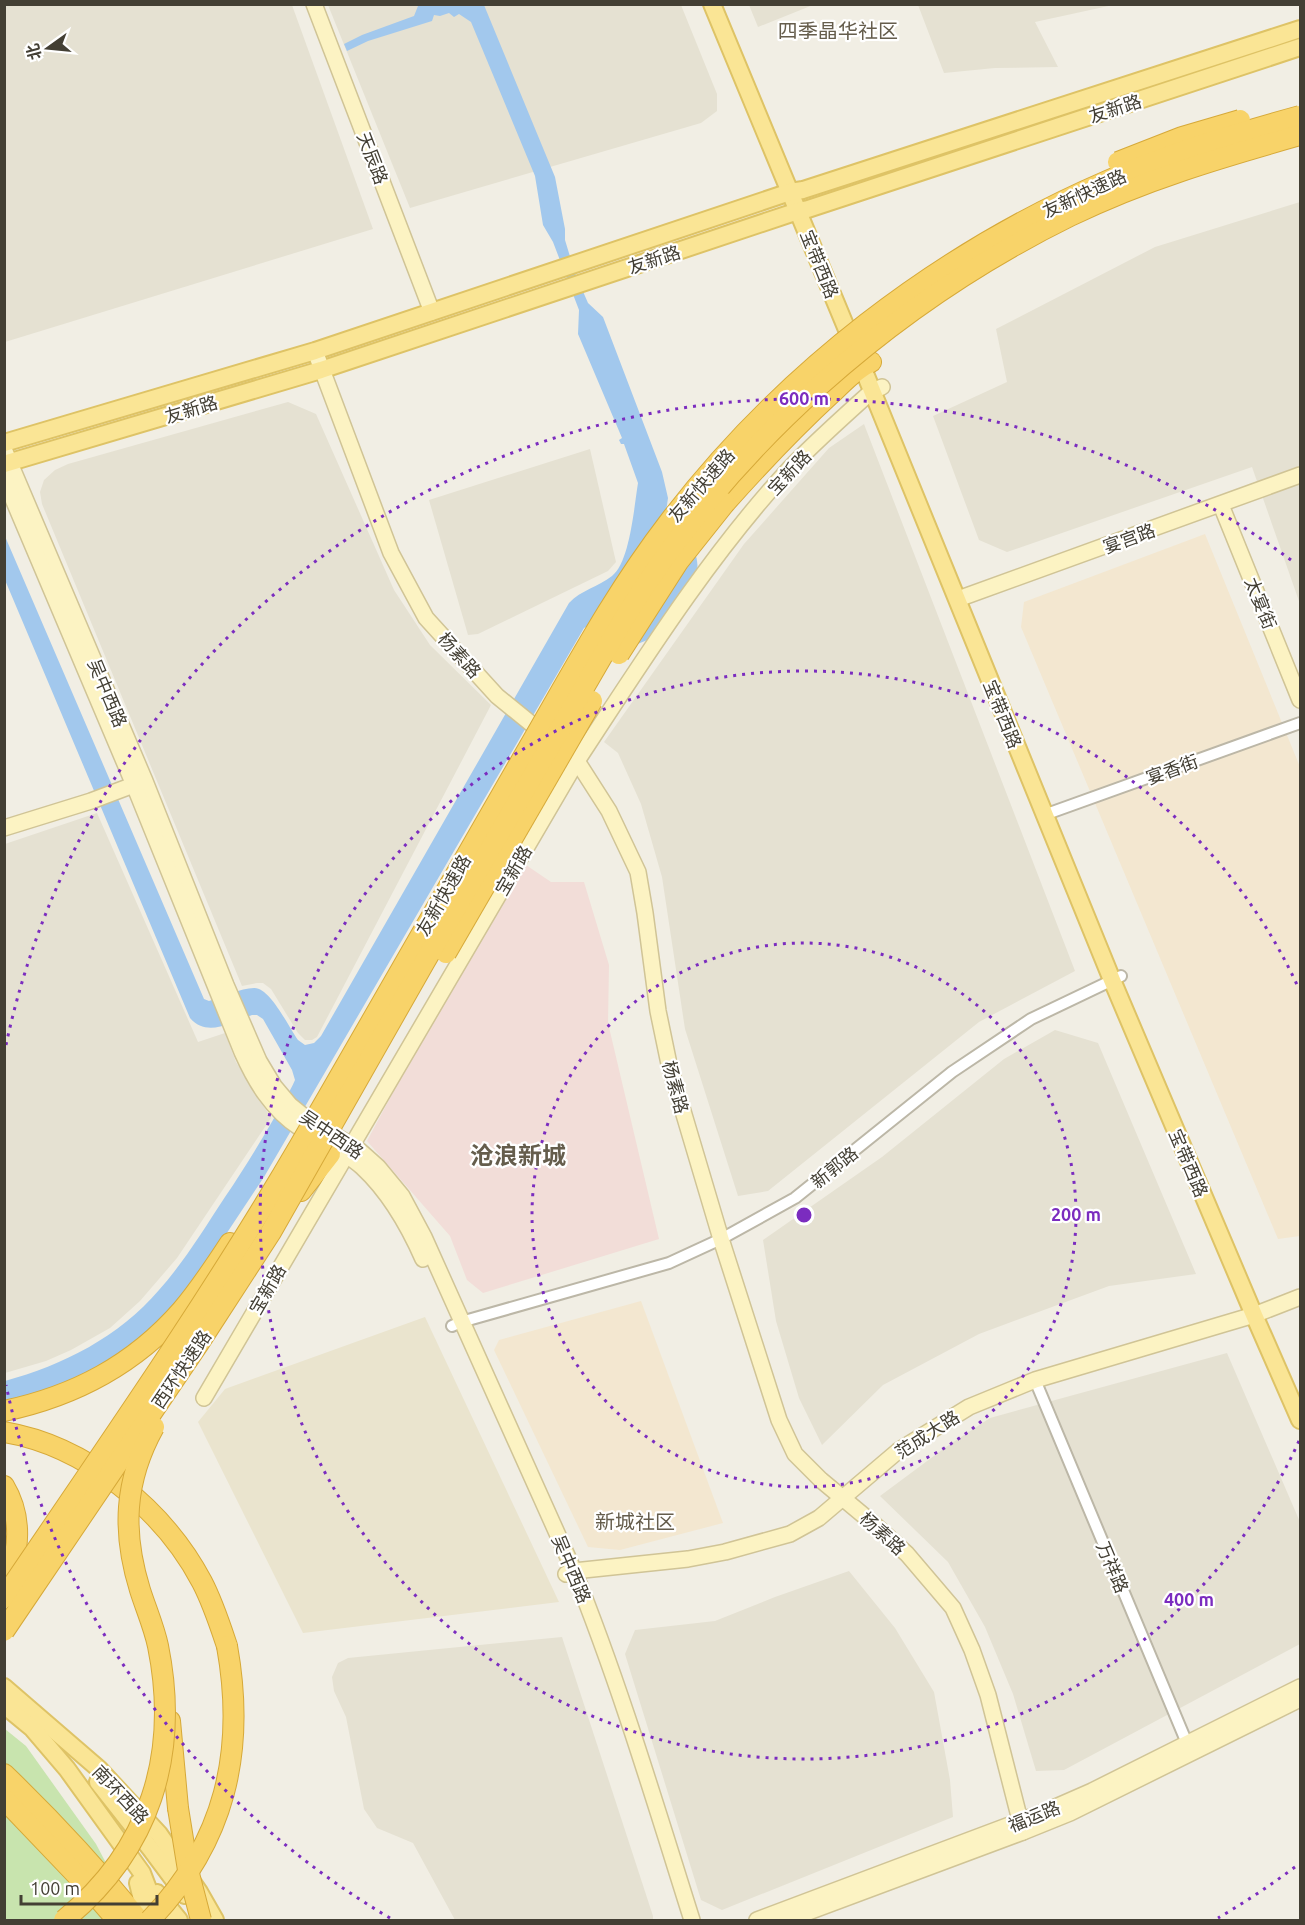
<svg xmlns="http://www.w3.org/2000/svg" width="1305" height="1925" viewBox="0 0 1305 1925" font-family="Ubuntu,'Noto Sans SC',sans-serif">
<style>
.residential{fill:#e5e1d2}
.commercial{fill:#f3e7d0}
.education{fill:#eae4ce}
.medical{fill:#f2ddd8}
.green{fill:#c8e4ae}
.water{fill:#a2c8ed}
.lines{fill:none;stroke-linecap:round;stroke-linejoin:round}
.street-casing{stroke:#bcb7a7;stroke-width:14}
.secondary-casing{stroke:#d0c496;stroke-width:18}
.primary-casing{stroke:#dec366;stroke-width:20}
.highway-casing{stroke:#d6a939;stroke-width:22}
.street{stroke:#fff;stroke-width:10}
.secondary{stroke:#fcf3c3;stroke-width:15}
.primary{stroke:#fae595;stroke-width:16}
.highway{stroke:#f8d369;stroke-width:20}
.highway-bridge-casing{stroke:#d6a939;stroke-width:22;stroke-linecap:butt}
.highway-bridge{stroke:#f8d369;stroke-width:20}
.ring{fill:none;stroke:#7b2cbf;stroke-width:3;stroke-dasharray:3 6}
.labels{text-anchor:middle;dominant-baseline:central;stroke-width:4.5;stroke-linejoin:round;paint-order:stroke}
.street-label{font-size:18px;fill:#433f34;stroke:#fff}
.neighbourhood-label{font-size:20px;fill:#655d4c;stroke:#fff}
.district-label{font-size:24px;font-weight:bold;fill:#655d4c;stroke:#fff}
.centre{fill:#7b2cbf;stroke:#fff;stroke-width:3}
.ring-label{font-size:18px;text-anchor:middle;font-weight:bold;fill:#7b2cbf;stroke:#fff;stroke-width:4.5;stroke-linejoin:round;paint-order:stroke}
</style>
<rect width="100%" height="100%" fill="#f1eee4"/>
<!-- residential -->
<g class="residential">
<polygon points="5,4 292,5 373,229 5,342"/>
<polygon points="328,5 681,5 717,94 717,111 701,123 410,208"/>
<polygon points="749,5 813,5 758,27"/>
<polygon points="918,5 1113,5 1035,22 1058,67 995,68 944,73"/>
<polygon points="1300,202 1300,604 1252,467 1007,552 979,540 933,416 1007,382 996,329 1155,247"/>
<polygon points="288,402 316,414 394,590 430,645 491,705 317,1037 312,1040 305,1040 298,1033 271,989 263,983 257,983 242,986 42,504 40,492 44,480 55,470 68,464"/>
<polygon points="864,424 1075,971 979,1022 768,1191 738,1196 685,1029 662,877 641,804 618,753 604,742 744,544 829,448"/>
<polygon points="590,449 616,562 608,571 478,634 468,635 429,500"/>
<polygon points="97,813 198,1042 225,1033 236,1062 271,1118 177,1258 140,1301 110,1328 71,1350 46,1361 5,1373 5,844"/>
<polygon points="1055,1030 1098,1043 1196,1274 1109,1286 979,1334 883,1385 822,1445 799,1398 776,1321 763,1240 882,1157 1004,1059"/>
<polygon points="1227,1353 1300,1522 1300,1644 1064,1770 1036,1771 1013,1694 985,1627 948,1562 880,1496 946,1447 990,1418"/>
<polygon points="849,1571 895,1628 934,1692 950,1780 953,1817 722,1910 701,1900 625,1654 635,1630 715,1621 775,1597"/>
<polygon points="562,1637 653,1916 653,1920 455,1920 413,1843 377,1828 364,1809 346,1717 334,1691 332,1677 338,1663 348,1658"/>
</g>
<!-- commercial -->
<g class="commercial">
<polygon points="1205,534 1300,767 1300,1236 1278,1239 1021,627 1024,602"/>
<polygon points="641,1301 723,1523 620,1550 588,1547 494,1350 499,1340"/>
</g>
<!-- education -->
<polygon class="education" points="425,1317 559,1602 303,1633 198,1422 225,1389"/>
<!-- medical -->
<polygon class="medical" points="526,865 551,882 584,882 609,965 608,1023 659,1239 483,1293 467,1280 450,1236 367,1141 467,954"/>
<!-- green -->
<polygon class="green" points="5,1729 26,1746 96,1844 106,1863 129,1920 5,1920"/>
<!-- water -->
<path class="water" d="M 421,5 L 484,5 L 555,177 L 565,229 L 565,240 L 575,273 L 588,303 L 603,317 L 662,472 L 668,498 L 666,512 C 679,529 701,548 697,571 L 650,639 L 635,645 L 592,624 L 584,628 L 264,1177 L 207,1263 L 176,1305 L 157,1325 L 88,1376 L 5,1410 L 5,1381 C 63,1365 119,1337 159,1290 C 184,1262 204,1229 225,1197 C 242,1172 258,1146 273,1120 C 280,1107 289,1094 295,1080 L 292,1070 L 263,1019 L 257,1015 L 252,1015 C 232,1022 207,1038 190,1018 L 5,580 L 4,534 L 204,999 L 209,1001 C 221,998 241,988 254,988 C 270,987 289,1028 298,1040 L 305,1045 L 314,1043 L 321,1036 L 569,603 C 581,590 598,587 612,576 C 630,562 634,507 638,483 L 624,444 L 621,444 L 619,440 L 622,438 L 578,334 L 579,310 L 553,242 L 543,225 L 535,176 L 471,22 L 459,14 L 454,17 L 449,13 L 440,16 L 434,15 L 432,21 L 368,41 L 347,51 L 344,44 L 362,35 L 414,16 L 418,6 Z"/>
<g class="lines">
<defs>
<g id="street">
<polyline points="1044,815 1300,723"/>
<polyline points="452,1326 461,1322 669,1263 721,1239 795,1198 952,1072 1031,1019 1121,976"/>
<polyline points="1035,1380 1189,1748"/>
</g>
<g id="secondary">
<polyline points="314,4 432,312"/>
<polyline points="315,351 391,553 426,618 497,696 577,761 609,811 638,872 645,913 658,1011 669,1064 721,1239 779,1420 795,1454 821,1480 875,1525 907,1554 953,1608 972,1650 988,1695 1023,1832"/>
<path d="M 4,449 L 145,781 L 226,985 L 259,1061 L 274,1086 L 290,1105 L 306,1118 L 359,1150 L 378,1167 L 402,1196 L 424,1237 L 574,1571 C 620,1685 655,1803 692,1920"/>
<path d="M 4,478 L 134,785 L 242,1052 C 255,1081 272,1110 300,1128 C 320,1141 344,1151 362,1167 C 390,1193 408,1225 423,1259"/>
<polyline points="1221,505 1300,700"/>
<polyline points="958,599 1300,475"/>
<polyline points="4,828 91,801 144,781"/>
<path d="M 204,1398 L 577,761 C 642,662 708,557 789,469 C 815,442 844,416 872,391 L 882,387"/>
<polyline points="566,1574 574,1571 688,1559 725,1552 790,1534 819,1518 898,1451 969,1407 1035,1380 1254,1315 1300,1297"/>
<polyline points="757,1920 1044,1812 1092,1791 1300,1687"/>
<polyline points="787,1920 1023,1832 1070,1813 1300,1699"/>
</g>
<g id="primary">
<polyline points="712,4 862,366 1112,980 1254,1315 1300,1420"/>
<polyline points="4,443 315,351 790,192 803,190 1300,29"/>
<polyline points="4,464 321,370 798,211 808,209 1300,47"/>
<polyline points="4,1687 99,1769 159,1834 199,1892 215,1920"/>
<polyline points="4,1705 32,1728 67,1769 142,1873 160,1920"/>
<polyline points="98,1782 150,1848 185,1895"/>
<polyline points="138,1883 147,1920"/>
<polyline points="157,1893 179,1920"/>
</g>
<g id="highway">
<path d="M 725,503 C 759,465 794,428 832,393 C 844,382 856,368 871,362"/>
<polyline points="301,1191 330,1154"/>
<path d="M 4,1411 C 75,1396 134,1365 182,1310 C 200,1289 215,1266 230,1243"/>
<path d="M 4,1432 C 87,1446 164,1510 202,1582 C 213,1603 220,1625 227,1646"/>
<path d="M 4,1486 C 22,1516 21,1553 4,1582"/>
<polyline points="170,1721 178,1808"/>
<path d="M 4,1774 C 52,1820 97,1869 139,1920"/>
<polyline points="4,1799 90,1889 117,1920"/>
</g>
</defs>
<!-- street casing -->
<use href="#street" class="street-casing"/>
<!-- secondary casing -->
<use href="#secondary" class="secondary-casing"/>
<!-- primary casing -->
<use href="#primary" class="primary-casing"/>
<!-- highway casing -->
<use href="#highway" class="highway-casing"/>
<!-- street -->
<use href="#street" class="street"/>
<!-- secondary -->
<use href="#secondary" class="secondary"/>
<!-- primary -->
<use href="#primary" class="primary"/>
<!-- highway -->
<use href="#highway" class="highway"/>
<defs>
<g id="highway-bridge">
<polyline points="1118,162 1182,137 1240,120"/>
<polyline points="619,654 678,562 725,503"/>
<polyline points="446,953 592,701"/>
<path d="M 4,1598 C 105,1449 209,1301 300,1145 C 377,1013 452,880 529,747 C 573,671 615,592 669,522 C 782,374 936,255 1107,181 C 1170,153 1235,134 1300,116"/>
<path d="M 4,1631 L 199,1343 L 271,1232 L 424,963 L 625,617 C 730,446 891,304 1070,216 C 1144,180 1222,157 1300,135"/>
<polyline points="178,1808 188,1870 201,1920"/>
<path d="M 64,1920 C 150,1850 180,1755 158,1646 C 154,1627 146,1609 140,1590 C 122,1532 124,1481 154,1427"/>
<path d="M 150,1920 C 225,1842 246,1752 227,1646"/>
</g>
</defs>
<!-- highway-bridge casing -->
<use href="#highway-bridge" class="highway-bridge-casing"/>
<!-- highway-bridge -->
<use href="#highway-bridge" class="highway-bridge"/>
</g>
<!-- distance rings -->
<g class="ring">
<circle cx="804" cy="1215" r="272"/>
<path d="M1299 1441A544 544 0 1 1 1299 989"/>
<path d="M1295 1867A816 816 0 0 1 1218 1918M390 1918A816 816 0 0 1 6 1385M6 1045A816 816 0 0 1 1295 563"/>
</g>
<g class="labels">
<!-- street labels -->
<g class="street-label">
<text transform="translate(1115 108) rotate(-18)">友新路</text>
<text transform="translate(373 158) rotate(69)">天辰路</text>
<text transform="translate(1084 193) rotate(-25)">友新快速路</text>
<text transform="translate(654 259) rotate(-18)">友新路</text>
<text transform="translate(820 264) rotate(68)">宝带西路</text>
<text transform="translate(191 409) rotate(-17)">友新路</text>
<text transform="translate(789 472) rotate(-47)">宝新路</text>
<text transform="translate(701 485) rotate(-49)">友新快速路</text>
<text transform="translate(1129 538) rotate(-20)">宴宫路</text>
<text transform="translate(1261 603) rotate(68)">太宴街</text>
<text transform="translate(460 655) rotate(48)">杨素路</text>
<text transform="translate(108 693) rotate(67)">吴中西路</text>
<text transform="translate(1003 714) rotate(68)">宝带西路</text>
<text transform="translate(1172 769) rotate(-20)">宴香街</text>
<text transform="translate(513 870) rotate(-60)">宝新路</text>
<text transform="translate(443 895) rotate(-60)">友新快速路</text>
<text transform="translate(676 1087) rotate(75)">杨素路</text>
<text transform="translate(332 1134) rotate(34)">吴中西路</text>
<text transform="translate(1189 1163) rotate(67)">宝带西路</text>
<text transform="translate(834 1167) rotate(-39)">新郭路</text>
<text transform="translate(267 1289) rotate(-60)">宝新路</text>
<text transform="translate(181 1369) rotate(-56)">西环快速路</text>
<text transform="translate(927 1434) rotate(-33)">范成大路</text>
<text transform="translate(883 1533) rotate(42)">杨素路</text>
<text transform="translate(1113 1567) rotate(67)">万祥路</text>
<text transform="translate(572 1569) rotate(67)">吴中西路</text>
<text transform="translate(121 1794) rotate(47)">南环西路</text>
<text transform="translate(1034 1816) rotate(-22)">福运路</text>
</g>
<!-- neighbourhood labels -->
<g class="neighbourhood-label">
<text x="838" y="30">四季晶华社区</text>
<text x="635" y="1521">新城社区</text>
</g>
<!-- district labels -->
<g class="district-label">
<text x="518" y="1155">沧浪新城</text>
</g>
</g>
<circle cx="804" cy="1215" r="9" class="centre"/>
<g class="ring-label">
<text x="804" y="405">600 m</text>
<text x="1076" y="1221">200 m</text>
<text x="1189" y="1606">400 m</text>
</g>
<!-- border -->
<rect width="1305" height="1925" fill="none" stroke="#433f34" stroke-width="12"/>
<!-- north arrow -->
<g transform="translate(48 48) rotate(255)" stroke="#ffffff" stroke-width="4.5" paint-order="stroke">
<path d="M0-4.5L10 22L0 15L-10 22Z" fill="#433f34"/>
<text y="-9" font-size="16" font-weight="bold" text-anchor="middle" fill="#433f34">北</text>
</g>
<!-- scale -->
<path d="M21 1895v9h136v-9" fill="none" stroke="#433f34" stroke-width="3"/>
<text x="30" y="1895" font-size="18" fill="#433f34" stroke="#ffffff" stroke-width="4.5" paint-order="stroke">100 m</text>
</svg>
